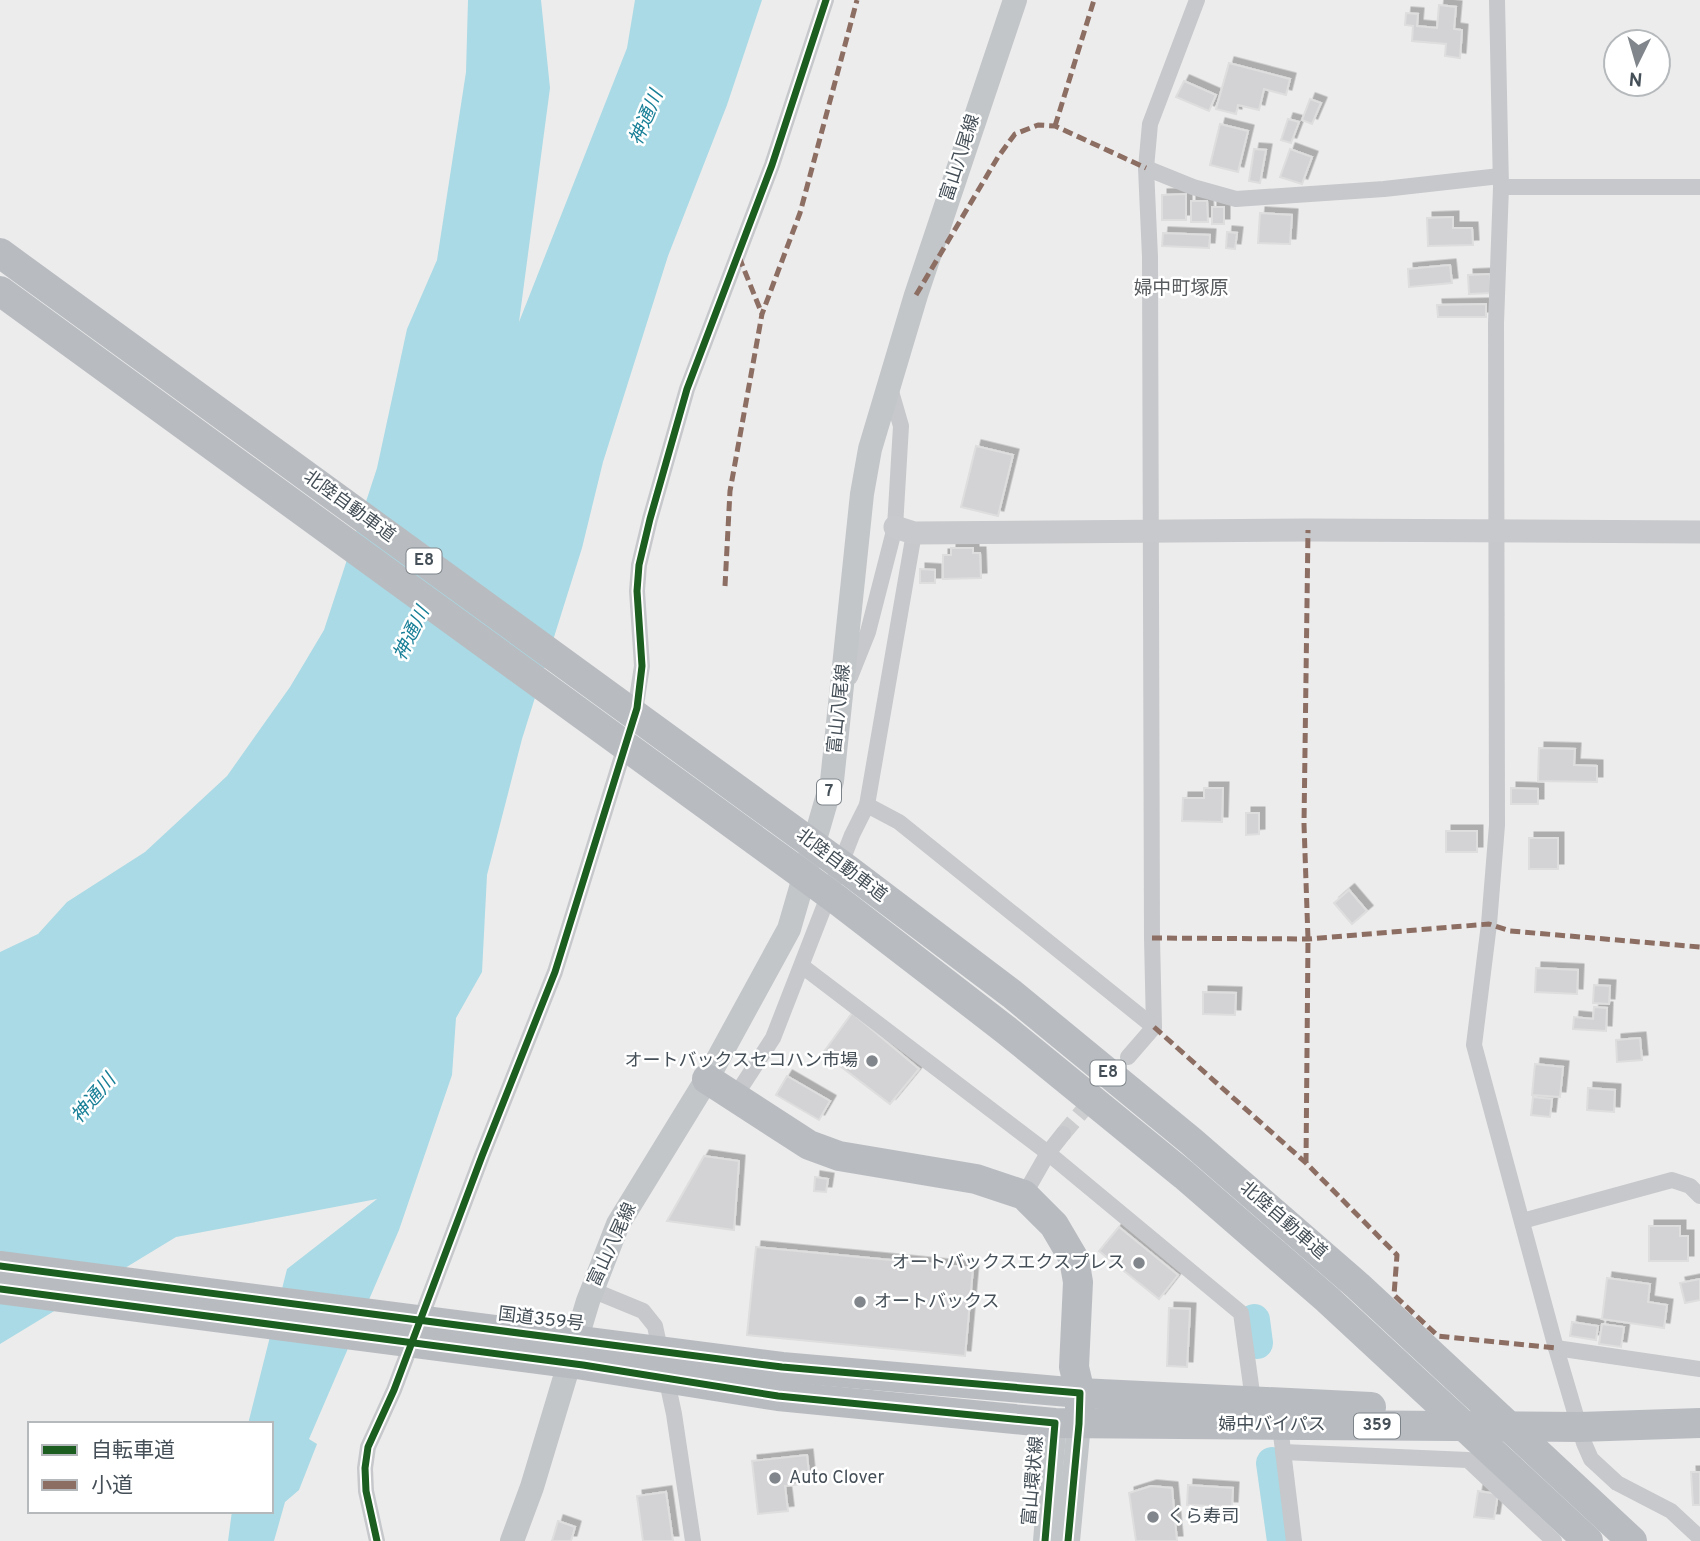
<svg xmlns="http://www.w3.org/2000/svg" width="1700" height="1541" viewBox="0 0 1700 1541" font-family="Overpass,'Noto Sans JP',sans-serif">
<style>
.water{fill:#aadae5}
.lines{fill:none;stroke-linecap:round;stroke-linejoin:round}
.river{stroke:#aadae5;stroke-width:32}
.building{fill:#d3d3d5;stroke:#dededf;stroke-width:2;filter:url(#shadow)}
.street-tunnel{stroke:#cbcdce;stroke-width:16;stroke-dasharray:16 8;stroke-linecap:butt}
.street{stroke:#c6c8cb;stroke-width:16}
.secondary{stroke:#c7c9cc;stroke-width:23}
.primary{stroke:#c2c6c9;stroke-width:24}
.highway{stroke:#b8bcc1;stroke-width:30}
.quiet{stroke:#8d6e63;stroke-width:5;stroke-dasharray:10 5;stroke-linecap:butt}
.cycleway-casing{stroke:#fff;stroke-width:11}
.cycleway{stroke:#1b5e20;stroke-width:7}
.poi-dot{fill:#80868b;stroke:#fff;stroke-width:2.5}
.labels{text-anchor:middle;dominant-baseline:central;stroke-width:5;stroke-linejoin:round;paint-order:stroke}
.shield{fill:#fff;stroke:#7d8489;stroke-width:2}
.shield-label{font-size:16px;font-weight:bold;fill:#454f57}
.street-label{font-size:18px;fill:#454f57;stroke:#fff}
.poi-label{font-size:18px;fill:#454f57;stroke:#fff;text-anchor:start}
.water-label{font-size:19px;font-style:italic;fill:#187f97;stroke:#fff}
.neighbourhood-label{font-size:19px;fill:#595c5f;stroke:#fff}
</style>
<defs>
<filter id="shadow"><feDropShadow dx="5.5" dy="-5.5" stdDeviation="0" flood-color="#0004"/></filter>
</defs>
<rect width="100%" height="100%" fill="#edecec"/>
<!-- water -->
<polygon class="water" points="468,0 541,0 550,88 519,322 627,48 635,0 762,0 727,105 668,256 603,462 582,548 522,739 487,875 482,972 456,1018 452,1075 399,1230 309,1439 317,1444 299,1490 285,1502 274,1541 228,1541 232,1511 271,1511 271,1424 248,1424 287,1269 377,1199 176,1237 0,1344 0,952 38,934 67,902 145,852 227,776 290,687 324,630 377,468 407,329 437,260 466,72"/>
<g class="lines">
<!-- river -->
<g class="river">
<polyline points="1254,1320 1257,1343"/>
<polyline points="1272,1463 1283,1541"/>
</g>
</g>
<!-- building -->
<g class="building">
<polygon points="1439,5 1456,7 1454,29 1462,30 1460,58 1445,56 1446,44 1412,41 1413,26 1405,25 1406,13 1418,14 1417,26 1437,28"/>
<polygon points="1229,63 1290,79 1286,95 1264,89 1259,110 1238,105 1236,114 1216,109"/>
<polygon points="1184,81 1216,95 1209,111 1176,97"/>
<polygon points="1310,99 1321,103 1312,124 1302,120"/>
<polygon points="1288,119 1299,122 1291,143 1281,140"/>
<polygon points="1220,124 1248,131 1238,172 1210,165"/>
<polygon points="1254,149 1266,150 1260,183 1249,181"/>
<polygon points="1290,149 1312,157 1302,184 1280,177"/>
<polygon points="1186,194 1186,220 1162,220 1162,195"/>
<polygon points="1191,201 1207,201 1208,222 1191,222"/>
<rect x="1212" y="207" width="12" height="17"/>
<polygon points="1260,213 1292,215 1290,244 1258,243"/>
<polygon points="1453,217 1453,228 1472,228 1473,245 1428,246 1427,218"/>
<polygon points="1227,232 1237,233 1235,249 1226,248"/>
<polygon points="1163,233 1210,235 1209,248 1162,246"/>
<polygon points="1450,265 1452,283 1409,287 1408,269"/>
<polygon points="1490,274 1491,293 1469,294 1468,275"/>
<polygon points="1486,304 1486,317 1438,317 1437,305"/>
<polygon points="976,446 1013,455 998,516 961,507"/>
<polygon points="951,548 973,548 973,553 980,553 981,578 943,579 943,555 951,555"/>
<polygon points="920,569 935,570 935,583 920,583"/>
<polygon points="1539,748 1575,749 1574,765 1597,766 1597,782 1538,781"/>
<polygon points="1204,788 1223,788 1222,822 1182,821 1183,798 1204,798"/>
<polygon points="1511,788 1538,789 1538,804 1511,804"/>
<polygon points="1246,813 1259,813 1259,834 1246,835"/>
<rect x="1446" y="831" width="31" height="21"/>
<rect x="1529" y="838" width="29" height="31"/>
<polygon points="1349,890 1367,911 1352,924 1334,903"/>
<polygon points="1536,968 1578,970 1577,994 1535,992"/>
<polygon points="1594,985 1610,986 1609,1004 1593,1003"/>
<polygon points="1203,992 1236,993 1235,1015 1203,1014"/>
<polygon points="1594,1007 1607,1008 1606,1031 1573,1029 1574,1017 1593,1019"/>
<polygon points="852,1013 919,1069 890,1104 823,1053"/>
<polygon points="1640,1038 1642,1060 1617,1062 1616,1040"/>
<polygon points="1535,1064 1563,1067 1560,1097 1532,1095"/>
<polygon points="787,1076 830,1101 819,1120 776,1095"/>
<polygon points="1588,1088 1615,1090 1614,1112 1587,1110"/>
<polygon points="1533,1097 1552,1099 1550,1117 1531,1115"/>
<polygon points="704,1156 739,1161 734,1230 667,1221"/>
<polygon points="815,1177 828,1179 826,1192 814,1191"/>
<polygon points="1649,1226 1680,1226 1680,1236 1688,1236 1688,1261 1649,1261"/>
<polygon points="1119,1227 1178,1275 1159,1299 1099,1251"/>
<polygon points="756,1247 973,1268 965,1356 747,1335"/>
<polygon points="1607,1278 1650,1284 1648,1302 1667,1305 1664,1328 1602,1319"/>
<polygon points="1700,1279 1700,1300 1685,1303 1680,1283"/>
<polygon points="1169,1308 1190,1309 1187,1367 1167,1366"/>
<polygon points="1572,1322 1598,1326 1596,1340 1570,1336"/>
<polygon points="1602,1324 1624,1327 1621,1347 1599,1344"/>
<polygon points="807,1455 810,1483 785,1486 788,1511 758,1514 752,1461"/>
<polygon points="1691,1472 1700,1472 1700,1505 1693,1505"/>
<polygon points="1188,1485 1233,1488 1232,1507 1187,1505"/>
<polygon points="1151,1486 1172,1488 1177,1541 1136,1541 1129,1493"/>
<polygon points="1478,1491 1498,1494 1494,1519 1474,1517"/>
<polygon points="666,1492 673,1541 643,1541 637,1496"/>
<polygon points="558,1521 575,1527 571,1541 552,1541"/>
</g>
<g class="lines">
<!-- street-tunnel -->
<polyline class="street-tunnel" points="1063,1134 1095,1096"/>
<!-- street -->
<g class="street">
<polyline points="1497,0 1501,187 1496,323 1497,825 1489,924 1474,1045 1556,1348 1584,1443 1591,1459 1617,1483 1671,1511 1700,1538"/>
<polyline points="1146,168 1193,187 1236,199 1384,189 1500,176"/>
<polyline points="1501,187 1700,187"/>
<polyline points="850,677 868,632 895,527 901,426 890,388"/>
<polyline points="634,718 642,666 637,591 639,565 650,519 687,389 772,165 826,0"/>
<polyline points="867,805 914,533"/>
<polyline points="802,966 1048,1153 1241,1313 1253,1400"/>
<polyline points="1128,1057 1154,1027 1152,938 1150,257 1146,168 1150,124 1197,0"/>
<polyline points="734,1098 773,1038 852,835 867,805 899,822 1154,1027"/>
<polyline points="1024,1195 1048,1153 1063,1134"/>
<polyline points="1522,1221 1672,1180 1690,1186 1700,1196"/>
<polyline points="592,1290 643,1311 655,1326 674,1414 693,1541"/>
<polyline points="1556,1348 1700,1369"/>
<polyline points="1280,1426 1294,1541"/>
<polyline points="1283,1452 1468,1460 1554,1541"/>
<polyline points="377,1541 366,1491 365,1468 368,1447 394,1390 482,1156 555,972 627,740"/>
</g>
<!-- secondary -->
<polyline class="secondary" points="895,527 914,533 1308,530 1700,532"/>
<!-- primary -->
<g class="primary">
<polyline points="512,1541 532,1487 588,1301 618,1224 707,1079 789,929 832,781 862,494 870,449 916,295 1015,0"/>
<polyline points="1045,1541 1055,1423"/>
<polyline points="1068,1541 1079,1424"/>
</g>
<!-- highway -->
<g class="highway">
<polyline points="0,253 848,870 1012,994 1191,1141 1358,1286 1632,1541"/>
<polyline points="0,291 836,899 1006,1030 1184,1175 1327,1299 1588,1541"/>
<polyline points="707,1079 809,1145 839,1156 976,1179 1024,1195 1054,1225 1074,1259 1078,1282 1074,1367 1080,1393 1080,1410"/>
<polyline points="0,1266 782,1367 1080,1393 1371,1407"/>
<polyline points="0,1289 583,1365 778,1396 1055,1423 1579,1427 1700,1423"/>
</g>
<!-- quiet -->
<g class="quiet">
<polyline points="1055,126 1094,0"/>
<polyline points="739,257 762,314"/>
<polyline points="916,295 998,157 1015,134 1038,125 1055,126 1146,168"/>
<polyline points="725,586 730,491 762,314 800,213 857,0"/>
<polyline points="1152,938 1308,939 1489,924 1510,931 1700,947"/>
<polyline points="1154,1027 1306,1163 1397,1255 1394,1295 1438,1336 1556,1348"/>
<polyline points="1306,1163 1308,939 1304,824 1308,530"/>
</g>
<defs>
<g id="cycleway">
<polyline points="0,1266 782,1367 1080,1393 1079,1424 1068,1541"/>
<polyline points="0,1289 583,1365 778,1396 1055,1423 1045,1541"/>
<polyline points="377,1541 366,1491 365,1468 368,1447 394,1390 482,1156 555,972 637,708 642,666 637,591 639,565 650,519 687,389 772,165 826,0"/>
</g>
</defs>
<!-- cycleway casing -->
<use href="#cycleway" class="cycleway-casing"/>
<!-- cycleway -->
<use href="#cycleway" class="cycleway"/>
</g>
<!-- markers -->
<g class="poi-dot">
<circle cx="872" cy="1061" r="7"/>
<circle cx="1139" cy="1263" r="7"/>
<circle cx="860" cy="1302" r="7"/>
<circle cx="775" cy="1478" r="7"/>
<circle cx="1153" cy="1517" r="7"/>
</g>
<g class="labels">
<!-- shield labels -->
<g class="shield">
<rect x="406.5" y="548.5" width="35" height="25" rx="5"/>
<rect x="817" y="779.5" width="24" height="25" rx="5"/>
<rect x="1090.5" y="1060.5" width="35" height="25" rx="5"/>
<rect x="1354" y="1413.5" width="46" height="25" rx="5"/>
</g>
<g class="shield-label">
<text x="424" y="561">E8</text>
<text x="829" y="792">7</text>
<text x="1108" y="1073">E8</text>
<text x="1377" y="1426">359</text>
</g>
<!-- street labels -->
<g class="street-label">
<text transform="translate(961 158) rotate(-72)">富山八尾線</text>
<text transform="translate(349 507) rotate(36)">北陸自動車道</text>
<text transform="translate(840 709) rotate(-84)">富山八尾線</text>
<text transform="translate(841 866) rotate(37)">北陸自動車道</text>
<text transform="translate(1283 1221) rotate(41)">北陸自動車道</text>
<text transform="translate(613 1245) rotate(-65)">富山八尾線</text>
<text transform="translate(541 1320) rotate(7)">国道359号</text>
<text x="1272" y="1425">婦中バイパス</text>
<text transform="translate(1034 1481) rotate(-85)">富山環状線</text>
</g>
<!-- poi labels -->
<g class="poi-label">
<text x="858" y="1061" text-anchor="end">オートバックスセコハン市場</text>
<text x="1125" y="1263" text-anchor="end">オートバックスエクスプレス</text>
<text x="874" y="1302">オートバックス</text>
<text x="789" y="1478">Auto Clover</text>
<text x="1167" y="1517">くら寿司</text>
</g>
<!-- water labels -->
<g class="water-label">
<text transform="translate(647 118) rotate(-67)">神通川</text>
<text transform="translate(412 634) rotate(-64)">神通川</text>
<text transform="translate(94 1099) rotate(-50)">神通川</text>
</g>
<!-- neighbourhood labels -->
<g class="neighbourhood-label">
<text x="1181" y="289">婦中町塚原</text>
</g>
</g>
<!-- legend -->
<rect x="28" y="1422" width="245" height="91" fill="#ffffff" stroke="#b5b9bc" stroke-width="2"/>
<rect x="42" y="1445" width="35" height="10" fill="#1b5e20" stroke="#b5b9bc" stroke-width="2"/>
<text x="91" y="1457" font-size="21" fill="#454f57">自転車道</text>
<rect x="42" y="1480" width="35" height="10" fill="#8d6e63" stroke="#b5b9bc" stroke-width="2"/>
<text x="91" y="1492" font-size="21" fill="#454f57">小道</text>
<!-- north arrow -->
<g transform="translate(1637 63) rotate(185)"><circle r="33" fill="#ffffff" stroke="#b5b9bc" stroke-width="2"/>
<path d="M0-5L12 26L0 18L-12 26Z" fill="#80868b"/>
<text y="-10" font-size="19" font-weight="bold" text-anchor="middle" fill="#454f57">N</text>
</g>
</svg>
